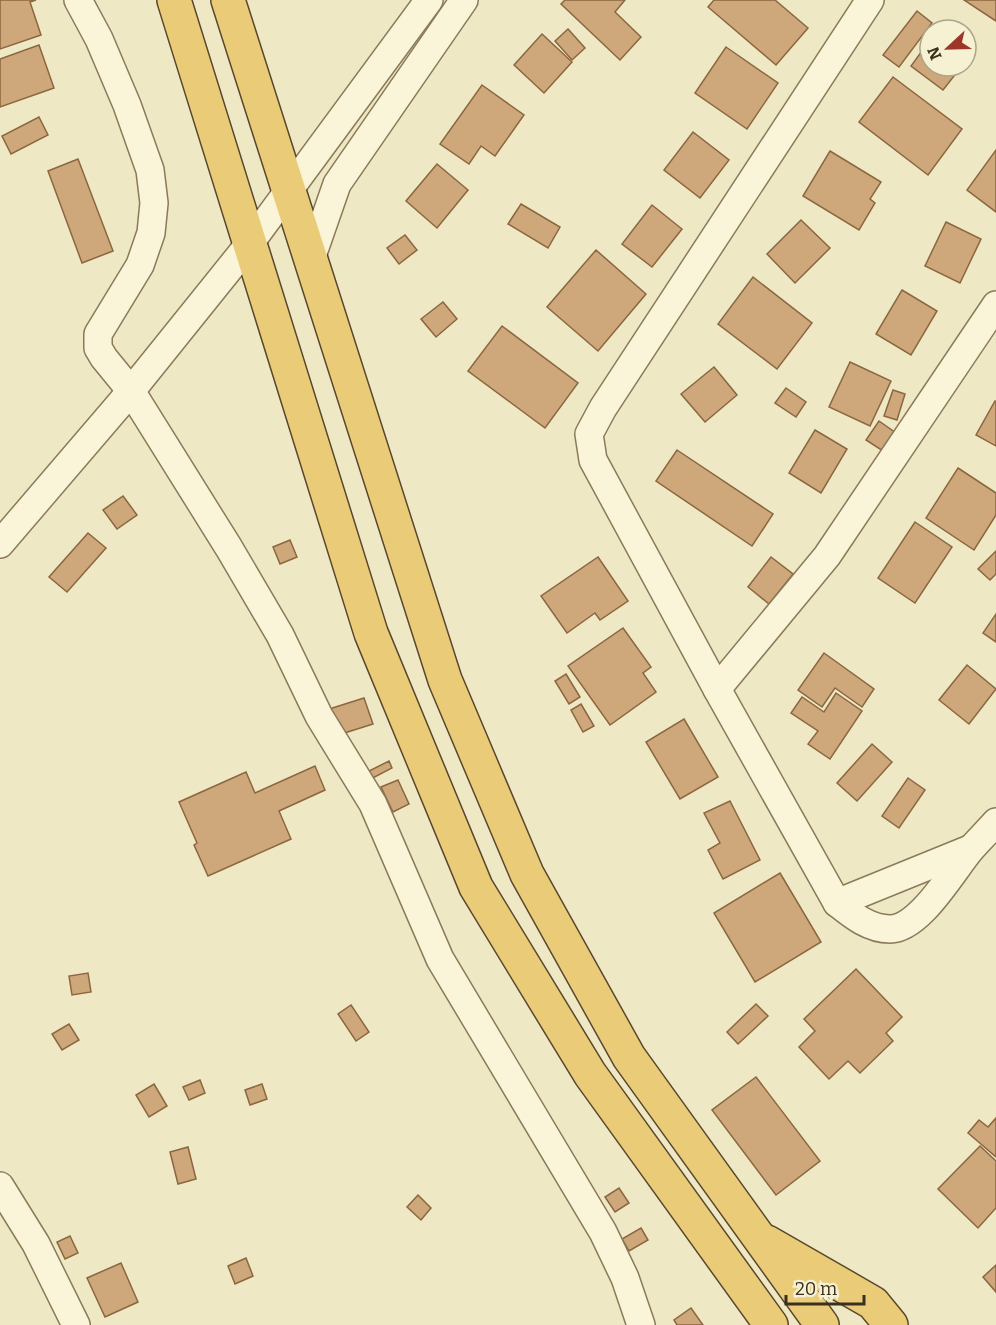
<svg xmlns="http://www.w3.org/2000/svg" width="996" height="1325" viewBox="0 0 996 1325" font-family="Bitter,serif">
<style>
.building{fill:#cea77a;stroke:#8b673f;stroke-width:1.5}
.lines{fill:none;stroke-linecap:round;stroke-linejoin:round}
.minor-casing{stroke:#8b7a5a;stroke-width:30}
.trunk-casing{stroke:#59472e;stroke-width:36}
.minor{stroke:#faf4d8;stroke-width:27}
.trunk{stroke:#eacc78;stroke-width:33}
</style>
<rect width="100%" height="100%" fill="#efe8c5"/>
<!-- building -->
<g class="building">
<polygon points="0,0 36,0 30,2 41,35 0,49"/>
<polygon points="565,0 625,0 615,12 641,37 620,60 561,4"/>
<polygon points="714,0 775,0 808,28 776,65 708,7"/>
<polygon points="964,0 996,0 996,21"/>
<polygon points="917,11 932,23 899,67 883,55"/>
<polygon points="568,29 585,48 572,60 555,41"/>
<polygon points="542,34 572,62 544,93 514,65"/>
<polygon points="930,40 930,66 962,66 943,90 911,66"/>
<polygon points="39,45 54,88 0,107 0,59"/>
<polygon points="726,47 778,83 747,129 695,93"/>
<polygon points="966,47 972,52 966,60"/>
<polygon points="893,77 962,129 928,175 859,122"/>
<polygon points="482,85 524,115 495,156 481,146 469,164 440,144"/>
<polygon points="39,117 48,135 11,154 2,136"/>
<polygon points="693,132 729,160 700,198 664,170"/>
<polygon points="996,150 996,212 967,190"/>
<polygon points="830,151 881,182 870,199 875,203 859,230 803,196"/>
<polygon points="78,159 113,251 82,263 48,171"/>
<polygon points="437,164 468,190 437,228 406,201"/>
<polygon points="521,204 560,227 548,248 508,224"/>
<polygon points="652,205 682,229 652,267 622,244"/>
<polygon points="801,220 830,248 795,283 767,254"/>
<polygon points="946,222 981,239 960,283 925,266"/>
<polygon points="405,235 417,250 399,264 387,248"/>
<polygon points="596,250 646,294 598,351 547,307"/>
<polygon points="753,277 812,323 777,369 718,324"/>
<polygon points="902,290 937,311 911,355 876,334"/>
<polygon points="443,302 457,319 436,337 421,319"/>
<polygon points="502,326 578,383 545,428 468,371"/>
<polygon points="850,362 891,381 870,426 829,407"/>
<polygon points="714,367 737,395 705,422 681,394"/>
<polygon points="786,388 806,402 796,417 775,403"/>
<polygon points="893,390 905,394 897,420 884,416"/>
<polygon points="995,401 996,402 996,446 976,435"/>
<polygon points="879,421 896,433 883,451 866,440"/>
<polygon points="815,430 847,449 821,493 789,473"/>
<polygon points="677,450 773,514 752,546 656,481"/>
<polygon points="958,468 996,493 996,515 974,550 926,518"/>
<polygon points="123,496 137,515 117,529 103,510"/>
<polygon points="915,522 952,547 915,603 878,578"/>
<polygon points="88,533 106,548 67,592 49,577"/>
<polygon points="290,540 297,557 280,564 273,547"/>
<polygon points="996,551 996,574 990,580 978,569"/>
<polygon points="598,557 628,601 600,620 595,613 567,633 541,596"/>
<polygon points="771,557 793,574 769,604 748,587"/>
<polygon points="996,614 996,642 983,633"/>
<polygon points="623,628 651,667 643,673 656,692 610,725 568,666"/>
<polygon points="824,653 874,689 862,707 835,688 822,707 798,690"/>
<polygon points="967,665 996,689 969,724 939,700"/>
<polygon points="566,674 580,697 569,704 555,681"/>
<polygon points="836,693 862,711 830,759 808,744 818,731 791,713 802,697 824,712"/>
<polygon points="364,698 373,724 335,736 326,710"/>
<polygon points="581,704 594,726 583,732 571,710"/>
<polygon points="684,719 718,777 680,799 646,742"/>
<polygon points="872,744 892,762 857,801 837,783"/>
<polygon points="389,761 392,768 367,781 363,774"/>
<polygon points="315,766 325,790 279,811 291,839 208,876 194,845 197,843 179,802 246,772 255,793"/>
<polygon points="908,778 925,790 899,828 882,816"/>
<polygon points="398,780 409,804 393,812 381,787"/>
<polygon points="730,801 760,860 723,879 708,850 720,843 704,813"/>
<polygon points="780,873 821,942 755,982 714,913"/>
<polygon points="856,969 902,1017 886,1033 893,1041 860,1073 848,1061 829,1079 799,1047 815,1031 804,1019"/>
<polygon points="88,973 91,992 72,995 69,976"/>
<polygon points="756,1004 768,1016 738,1044 727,1032"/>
<polygon points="351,1005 369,1032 356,1041 338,1014"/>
<polygon points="69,1024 79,1040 62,1050 52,1034"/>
<polygon points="756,1077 820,1161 776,1195 712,1110"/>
<polygon points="200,1080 205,1093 189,1100 183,1087"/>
<polygon points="154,1084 167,1106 149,1117 136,1095"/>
<polygon points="262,1084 267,1099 250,1105 245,1090"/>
<polygon points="996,1118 996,1157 968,1133 979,1120 988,1127"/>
<polygon points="980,1146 996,1161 996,1208 978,1228 938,1189"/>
<polygon points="188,1147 196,1179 178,1184 170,1152"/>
<polygon points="619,1188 629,1203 615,1212 605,1197"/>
<polygon points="418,1195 431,1208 421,1220 407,1207"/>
<polygon points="641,1228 648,1240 629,1251 622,1239"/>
<polygon points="70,1236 78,1253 65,1259 57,1242"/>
<polygon points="246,1258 253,1276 235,1284 228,1266"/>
<polygon points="121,1263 138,1302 105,1317 87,1278"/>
<polygon points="996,1265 996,1292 983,1277"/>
<polygon points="691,1308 703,1325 677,1325 674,1320"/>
</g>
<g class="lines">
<defs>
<g id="minor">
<polyline points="78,0 99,39 127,105 150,170 154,203 151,233 140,265 98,334 98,348 104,358 131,391 229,548 280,635 319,716 373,804 440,959 603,1232 625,1278 641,1325"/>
<path d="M 870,0 L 603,408 L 589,434 L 593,460 L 717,689 L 837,903 C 852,915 869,929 890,929 C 920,929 953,870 971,849 C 979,840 988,831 996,822"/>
<polyline points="311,259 337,184 464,0"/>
<polyline points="0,544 131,391 250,243 429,0"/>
<polyline points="717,689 827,556 996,305"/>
<polyline points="837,903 970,849"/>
<polyline points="0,1186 36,1244 76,1325"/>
</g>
<g id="trunk">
<polyline points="174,0 371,633 476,887 590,1074 771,1325"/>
<polyline points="228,0 445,680 527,874 629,1057 822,1325"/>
<polyline points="767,1242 873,1303 891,1325"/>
</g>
</defs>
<!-- minor casing -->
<use href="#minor" class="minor-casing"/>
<!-- trunk casing -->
<use href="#trunk" class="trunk-casing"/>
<!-- minor -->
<use href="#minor" class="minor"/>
<!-- trunk -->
<use href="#trunk" class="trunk"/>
</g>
<!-- north arrow -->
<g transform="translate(948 48) rotate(248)"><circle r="28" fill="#f7f1d4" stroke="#aca48b" stroke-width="1.5"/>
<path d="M0-4.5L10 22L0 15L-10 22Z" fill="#9b3628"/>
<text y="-9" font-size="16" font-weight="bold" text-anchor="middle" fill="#3b301e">N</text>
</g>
<!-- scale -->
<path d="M786 1295v9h78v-9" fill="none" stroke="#3b301e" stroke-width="3"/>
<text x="795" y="1295" font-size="18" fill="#3b301e" stroke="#f7f1d4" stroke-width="4.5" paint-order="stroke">20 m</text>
</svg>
